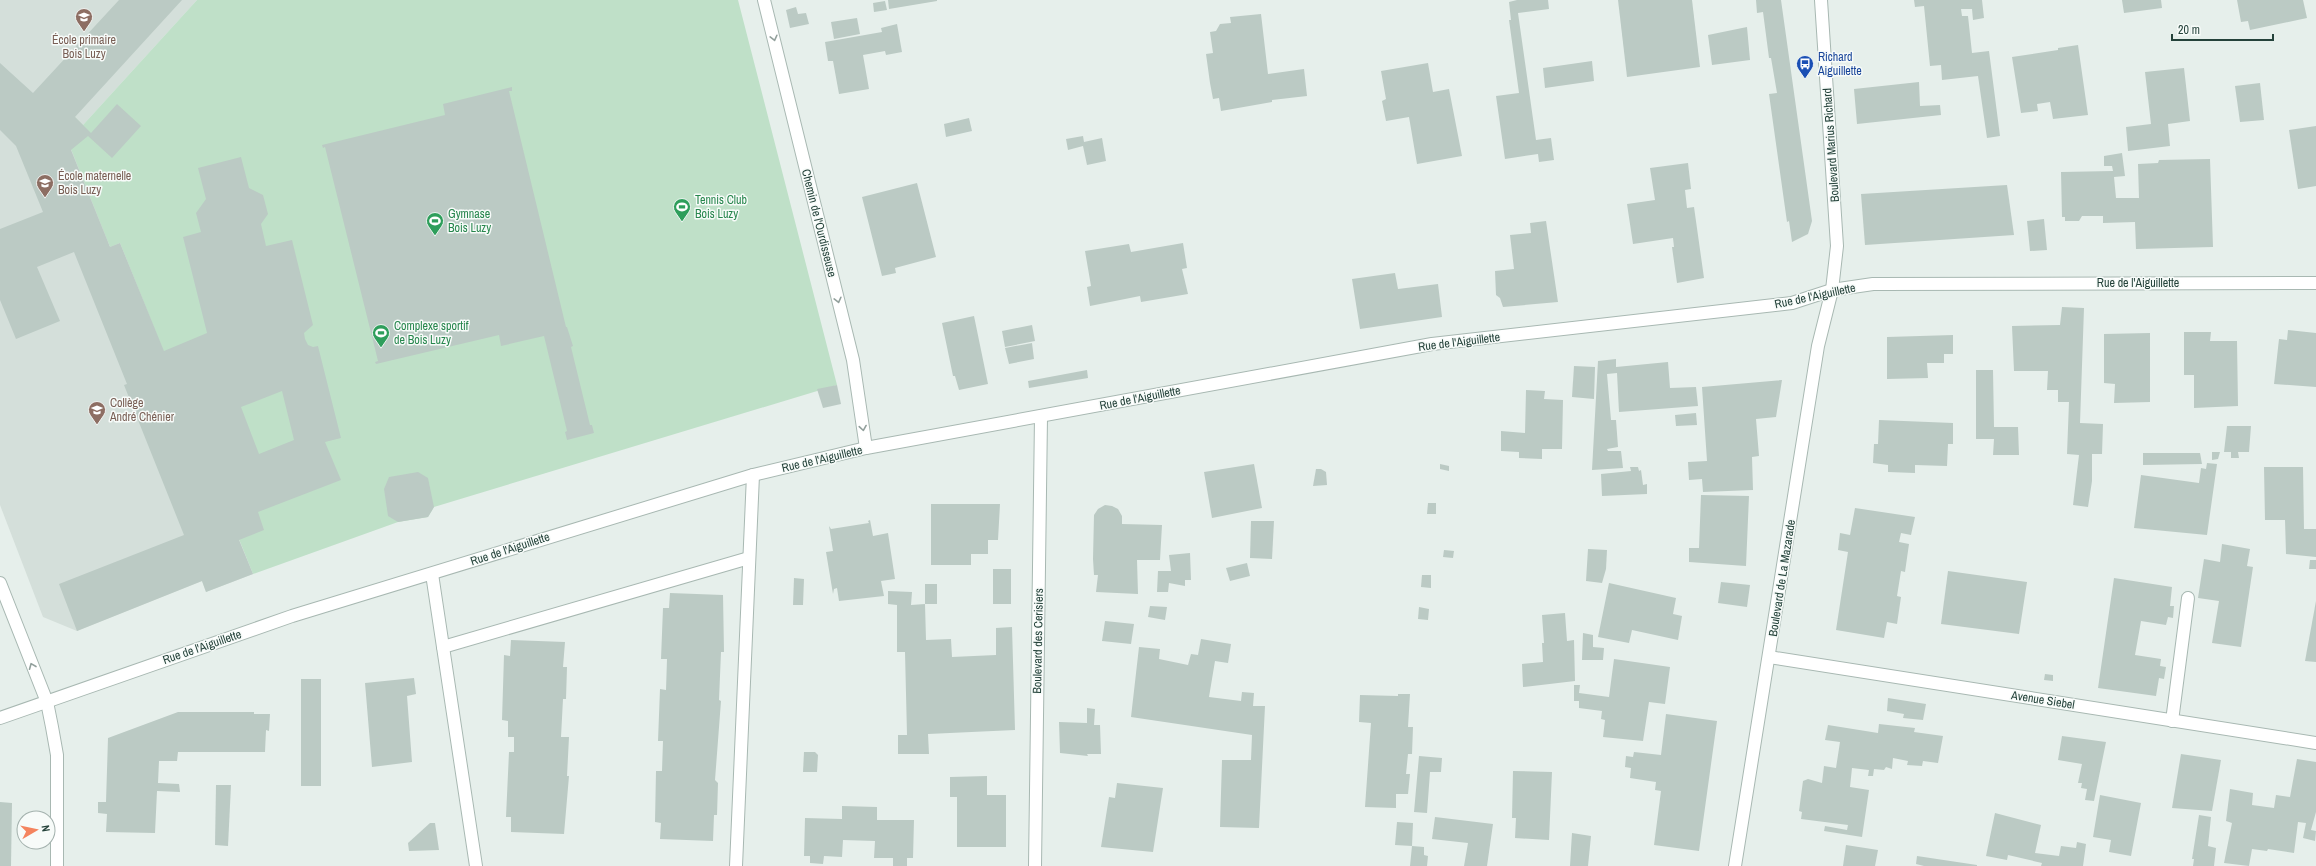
<svg xmlns="http://www.w3.org/2000/svg" width="2316" height="866" viewBox="0 0 2316 866" font-family="'Archivo Narrow',sans-serif">
<style>
.built{fill:#d4dfda}
.green{fill:#bfe0c8}
.building{fill:#bbcac4;fill-rule:evenodd}
.lines{fill:none;stroke-linecap:round;stroke-linejoin:round}
.service-casing{stroke:#a8b8b2;stroke-width:14}
.minor-casing{stroke:#a8b8b2;stroke-width:14}
.service{stroke:#fff;stroke-width:12}
.minor{stroke:#fff;stroke-width:12}
.oneway{stroke:#92a09c}
.labels{text-anchor:middle;dominant-baseline:central;stroke-width:3;stroke-linejoin:round;paint-order:stroke}
.education-label{font-size:12px;fill:#785e54;stroke:#f7fbf9;text-anchor:start}
.transit-label{font-size:12px;fill:#164399;stroke:#f7fbf9;text-anchor:start}
.street-label{font-size:12px;fill:#24423a;stroke:#f7fbf9}
.leisure-label{font-size:12px;fill:#27864d;stroke:#f7fbf9;text-anchor:start}
</style>
<rect width="100%" height="100%" fill="#e6efeb"/>
<!-- built -->
<polygon class="built" points="0,0 197,0 83,125 109,246 120,243 253,574 206,592 202,581 77,631 43,617 0,505"/>
<!-- green -->
<polygon class="green" points="197,0 738,0 837,385 434,507 428,517 398,522 253,574 120,243 110,247 63,129 75,117 83,125"/>
<!-- building -->
<g class="building">
<path d="M 119,0 L 182,0 L 75,117 L 91,133 L 117,104 L 141,126 L 112,158 L 88,136 L 71,150 L 110,247 L 120,243 L 164,351 L 207,333 L 183,237 L 201,232 L 196,213 L 206,199 L 198,168 L 241,157 L 249,188 L 263,195 L 268,214 L 261,224 L 266,246 L 292,240 L 313,325 L 304,333 L 305,339 L 308,345 L 313,347 L 318,346 L 341,438 L 325,442 L 341,480 L 258,512 L 264,530 L 239,540 L 253,574 L 206,592 L 202,581 L 77,631 L 59,584 L 184,535 L 124,385 L 127,384 L 74,252 L 37,267 L 60,321 L 16,339 L 0,300 L 0,229 L 43,212 L 16,146 L 0,130 L 0,63 L 33,93 ZM 282,391 L 294,440 L 259,454 L 241,407 Z"/>
<polygon points="888,0 937,0 937,1 889,9"/>
<polygon points="1517,0 1548,0 1549,9 1518,13 1536,140 1551,138 1554,160 1539,162 1538,154 1505,159 1496,96 1519,93 1509,20 1511,20 1509,2"/>
<polygon points="1618,0 1692,0 1700,67 1627,77"/>
<polygon points="1756,0 1781,0 1812,221 1808,234 1792,242 1789,221 1787,222 1769,94 1777,93 1771,58 1769,58 1763,12 1757,13"/>
<polygon points="1914,0 1982,0 1984,18 1973,20 1972,9 1961,9 1962,16 1968,16 1972,53 1989,51 2000,136 1987,138 1978,76 1942,80 1941,65 1930,66 1924,6 1915,7"/>
<polygon points="2122,0 2161,0 2162,8 2124,13"/>
<polygon points="2237,0 2303,0 2307,18 2250,30 2248,21 2241,22"/>
<polygon points="885,1 887,10 874,12 873,3"/>
<polygon points="796,7 798,14 806,13 809,24 790,28 786,10"/>
<polygon points="1261,14 1268,74 1304,69 1307,96 1272,100 1272,102 1221,111 1219,98 1213,99 1210,83 1206,54 1213,53 1210,32 1216,31 1220,24 1231,23 1230,17"/>
<polygon points="857,18 860,34 834,39 831,22"/>
<polygon points="897,24 902,52 886,55 885,51 863,55 869,89 839,94 833,61 828,61 825,42 882,32 881,28"/>
<polygon points="1747,27 1750,60 1712,65 1708,35"/>
<polygon points="2078,45 2088,115 2053,119 2050,102 2037,104 2038,111 2021,113 2012,57 2058,50 2058,48"/>
<polygon points="1592,61 1594,81 1545,88 1543,68"/>
<polygon points="1428,63 1433,92 1449,89 1462,156 1417,164 1409,117 1386,121 1382,101 1386,99 1381,71"/>
<polygon points="2184,68 2190,121 2168,124 2170,146 2128,151 2126,127 2151,124 2145,72"/>
<polygon points="1919,82 1920,106 1940,105 1941,115 1857,124 1854,89"/>
<polygon points="2260,83 2264,120 2240,122 2235,86"/>
<polygon points="512,87 512,91 509,91 566,327 567,327 573,346 571,347 590,425 592,425 594,433 567,440 565,432 567,431 544,336 501,346 499,335 376,364 375,362 378,361 325,147 323,148 322,145 445,115 443,104"/>
<polygon points="969,118 972,131 946,137 944,124"/>
<polygon points="2316,126 2316,186 2298,189 2289,130"/>
<polygon points="1083,136 1084,142 1102,138 1106,161 1087,165 1083,146 1068,150 1066,139"/>
<polygon points="2122,153 2125,176 2114,177 2116,198 2139,198 2138,164 2158,163 2159,160 2210,159 2213,247 2136,249 2135,222 2103,223 2103,216 2082,216 2079,221 2065,221 2065,217 2062,217 2061,172 2113,171 2112,166 2104,166 2104,156"/>
<polygon points="1688,163 1691,189 1685,190 1687,208 1694,207 1704,278 1677,283 1672,247 1674,247 1673,238 1633,244 1627,204 1655,200 1650,168"/>
<polygon points="917,183 936,257 895,268 896,273 882,276 862,197"/>
<polygon points="2007,185 2014,235 1865,245 1861,194"/>
<polygon points="2044,219 2047,250 2030,251 2027,221"/>
<polygon points="1546,221 1558,302 1503,307 1500,298 1496,295 1495,271 1514,269 1510,235 1531,233 1530,223"/>
<polygon points="1183,243 1187,268 1182,269 1188,294 1141,302 1140,296 1090,306 1087,287 1091,286 1085,251 1129,244 1131,252"/>
<polygon points="1395,273 1398,289 1438,284 1442,317 1360,329 1352,279"/>
<polygon points="2062,307 2084,308 2080,423 2103,424 2102,454 2092,454 2092,481 2088,507 2073,505 2079,455 2067,454 2069,402 2058,402 2058,390 2047,390 2048,371 2014,371 2012,326 2060,325"/>
<polygon points="974,316 988,384 959,390 955,376 953,376 942,323"/>
<polygon points="1032,325 1035,341 1005,347 1002,331"/>
<polygon points="2288,330 2316,333 2316,387 2274,384 2279,339 2287,340"/>
<polygon points="2184,332 2211,332 2210,341 2237,341 2238,406 2194,408 2194,375 2184,375"/>
<polygon points="2150,333 2150,402 2114,403 2115,384 2104,383 2104,334"/>
<polygon points="1953,335 1953,354 1944,354 1944,363 1927,363 1928,378 1887,379 1887,337"/>
<polygon points="1032,343 1034,359 1009,364 1005,348"/>
<polygon points="1616,359 1616,367 1668,362 1670,388 1696,387 1698,406 1619,412 1617,373 1607,374 1611,420 1616,420 1618,447 1607,449 1608,451 1621,451 1623,468 1592,470 1598,361"/>
<polygon points="1574,366 1595,367 1594,399 1572,397"/>
<polygon points="1087,370 1088,378 1029,388 1028,381"/>
<polygon points="1976,370 1993,370 1994,427 2018,427 2019,455 1993,455 1994,439 1976,439"/>
<polygon points="1782,380 1776,417 1756,419 1759,456 1752,457 1753,490 1703,492 1702,479 1689,480 1688,462 1707,461 1702,387"/>
<polygon points="837,385 841,404 823,408 817,389"/>
<polygon points="1526,390 1545,391 1544,399 1563,400 1562,449 1542,449 1542,459 1519,458 1519,452 1501,451 1501,431 1525,433"/>
<polygon points="1696,413 1697,425 1676,426 1675,415"/>
<polygon points="1879,420 1953,423 1953,444 1948,444 1947,466 1915,465 1915,473 1888,472 1888,465 1873,463 1874,444 1878,444"/>
<polygon points="2227,426 2251,426 2249,452 2238,452 2239,458 2231,458 2231,452 2224,452"/>
<polygon points="2212,452 2220,452 2218,459 2212,460"/>
<polygon points="2143,453 2200,453 2202,464 2143,465"/>
<polygon points="2207,463 2217,464 2207,535 2134,528 2141,475 2199,483 2201,468 2206,469"/>
<polygon points="1254,464 1262,508 1212,518 1204,472"/>
<polygon points="1440,464 1449,466 1449,471 1440,469"/>
<polygon points="1630,467 1638,467 1639,471 1641,470 1643,485 1647,484 1647,494 1602,496 1601,474 1631,471"/>
<polygon points="2264,467 2303,467 2304,529 2316,529 2316,557 2286,554 2285,520 2265,520"/>
<polygon points="1316,469 1321,469 1326,472 1327,485 1313,486"/>
<polygon points="418,472 428,478 434,507 428,517 398,522 388,516 384,489 389,477"/>
<polygon points="1701,495 1749,496 1746,566 1689,562 1689,548 1699,548"/>
<polygon points="1428,503 1436,503 1436,514 1427,514"/>
<polygon points="931,504 1000,504 998,540 988,540 988,554 971,554 971,565 931,565"/>
<polygon points="1105,505 1112,506 1118,509 1122,516 1122,524 1162,525 1160,560 1137,560 1138,594 1096,592 1098,575 1094,575 1093,559 1094,515 1098,509"/>
<polygon points="1855,508 1915,517 1911,535 1901,533 1899,542 1909,544 1905,572 1901,571 1897,596 1901,597 1897,624 1887,622 1884,638 1836,630 1848,552 1838,550 1840,533 1850,535"/>
<polygon points="870,520 873,536 888,533 895,579 881,581 884,596 839,601 837,588 834,589 833,594 826,552 833,551 829,526 831,529 869,523 868,521"/>
<polygon points="1251,521 1274,521 1272,559 1250,558"/>
<polygon points="2222,544 2250,549 2247,566 2253,567 2241,647 2212,643 2219,601 2198,598 2204,559 2220,562"/>
<polygon points="1588,549 1607,550 1606,569 1602,583 1586,581"/>
<polygon points="1444,550 1454,551 1453,558 1443,557"/>
<polygon points="1190,553 1191,580 1185,580 1185,586 1169,583 1168,592 1157,592 1158,571 1171,571 1169,555"/>
<polygon points="2310,560 2316,560 2316,569 2309,569"/>
<polygon points="1247,563 1250,576 1230,581 1226,568"/>
<rect x="993" y="569" width="18" height="35"/>
<polygon points="1948,571 2027,582 2019,634 1941,624"/>
<polygon points="1422,575 1431,575 1431,588 1421,587"/>
<polygon points="794,578 804,579 803,605 793,605"/>
<polygon points="2114,578 2172,587 2170,606 2174,606 2173,618 2168,617 2166,625 2141,621 2135,655 2161,659 2160,666 2166,667 2164,679 2159,678 2156,696 2098,688"/>
<polygon points="1721,582 1750,585 1747,607 1718,603"/>
<polygon points="1609,583 1676,598 1673,614 1682,616 1678,640 1632,630 1629,643 1598,637"/>
<rect x="925" y="584" width="12" height="20"/>
<polygon points="888,591 912,592 911,605 925,604 926,640 951,639 952,657 996,655 996,628 1012,627 1015,730 928,734 929,754 898,754 898,735 907,735 905,652 897,652 897,605 888,604"/>
<polygon points="670,593 723,595 724,652 721,652 719,700 721,701 715,780 718,783 717,815 714,815 713,841 660,839 661,823 655,822 656,771 662,771 663,741 658,741 660,689 666,690 667,659 661,659 663,608 669,608"/>
<polygon points="2316,601 2316,662 2305,661"/>
<polygon points="1150,606 1167,607 1165,620 1148,617"/>
<polygon points="1419,607 1429,609 1428,620 1418,619"/>
<polygon points="1565,613 1567,641 1574,640 1575,681 1523,687 1522,664 1543,662 1542,643 1544,643 1542,615"/>
<polygon points="1105,621 1134,624 1131,644 1102,641"/>
<polygon points="1583,633 1593,635 1593,647 1604,648 1603,660 1582,660"/>
<polygon points="1201,639 1231,644 1228,663 1215,661 1209,697 1241,701 1242,692 1254,693 1253,706 1265,706 1259,828 1220,827 1222,760 1251,760 1252,735 1131,717 1139,647 1160,649 1159,659 1188,665 1191,654 1198,655"/>
<polygon points="511,640 565,642 563,667 567,667 566,699 563,699 561,737 569,737 567,776 569,776 564,834 511,832 511,817 506,817 509,752 514,752 514,737 508,737 508,721 502,720 504,655 510,656"/>
<polygon points="1614,659 1670,667 1665,704 1649,702 1643,741 1603,737 1605,720 1601,719 1602,711 1579,708 1579,701 1574,701 1574,685 1580,685 1579,693 1609,697"/>
<polygon points="2045,674 2053,675 2053,681 2044,680"/>
<polygon points="414,678 416,694 407,696 412,762 372,767 365,683"/>
<rect x="301" y="679" width="20" height="107"/>
<polygon points="1398,694 1410,694 1408,727 1413,727 1412,754 1408,754 1406,774 1410,774 1408,794 1396,794 1396,808 1365,807 1371,723 1359,722 1360,695 1398,696"/>
<polygon points="1888,698 1926,704 1923,720 1903,718 1904,714 1887,711"/>
<polygon points="1087,708 1095,709 1094,725 1100,725 1101,754 1087,754 1088,756 1060,753 1059,722 1087,723"/>
<polygon points="178,712 254,712 254,714 270,714 269,731 266,730 265,752 178,752 177,761 159,761 158,783 179,784 180,792 157,791 155,833 106,832 107,814 98,813 98,802 106,802 108,738"/>
<polygon points="1666,714 1717,721 1699,851 1654,845 1661,791 1655,790 1656,782 1630,778 1631,768 1625,767 1626,756 1633,757 1634,752 1661,755"/>
<polygon points="1879,724 1915,728 1914,732 1943,736 1938,763 1923,761 1922,766 1907,765 1908,761 1893,758 1892,769 1886,767 1884,770 1874,769 1873,776 1868,776 1869,770 1852,768 1850,787 1869,790 1862,837 1824,831 1825,826 1847,830 1848,825 1801,819 1802,812 1799,811 1803,781 1808,779 1822,783 1824,766 1836,768 1840,742 1825,740 1828,725 1878,733"/>
<polygon points="2062,736 2106,742 2094,801 2085,800 2087,789 2081,788 2082,783 2078,783 2082,764 2058,760"/>
<polygon points="804,752 815,752 818,755 817,772 803,772"/>
<polygon points="2181,754 2221,760 2212,811 2172,808"/>
<polygon points="1419,756 1442,758 1441,772 1430,772 1427,813 1414,812"/>
<polygon points="2297,759 2316,762 2316,812 2311,830 2316,831 2315,841 2303,838 2306,823 2298,822 2294,853 2268,849 2267,851 2252,849 2249,866 2224,863 2232,823 2226,821 2230,789 2253,793 2252,805 2274,808 2276,795 2290,797"/>
<polygon points="1513,771 1552,772 1549,840 1515,838 1516,818 1512,818"/>
<polygon points="987,776 987,795 1006,795 1006,847 957,847 957,797 950,797 950,777"/>
<polygon points="1117,783 1163,788 1153,852 1101,847 1109,797 1115,798"/>
<polygon points="216,785 231,785 228,846 215,845"/>
<polygon points="2100,795 2141,803 2131,856 2109,852 2111,840 2093,837"/>
<polygon points="0,802 12,803 11,866 0,866"/>
<polygon points="842,806 877,807 877,820 914,820 913,858 907,858 907,866 893,866 893,858 874,858 875,841 843,840 842,857 824,856 823,864 810,863 810,856 804,856 805,818 842,819"/>
<polygon points="1995,813 2041,825 2035,853 2059,856 2061,846 2076,848 2077,842 2086,844 2083,866 2041,866 2042,863 2008,855 2007,860 1986,856"/>
<polygon points="2199,815 2211,817 2208,846 2216,848 2214,866 2193,866 2194,859 2192,859"/>
<polygon points="1435,817 1493,824 1487,866 1464,866 1468,843 1432,839"/>
<polygon points="1397,822 1413,823 1412,846 1395,845"/>
<polygon points="430,823 435,823 439,850 409,851 408,843"/>
<polygon points="1572,833 1591,836 1588,866 1570,866"/>
<polygon points="1846,845 1878,850 1875,866 1843,866"/>
<polygon points="1412,846 1424,847 1424,855 1428,856 1427,866 1410,866"/>
<polygon points="1917,856 1977,865 1977,866 1924,866 1916,864"/>
</g>
<g class="lines">
<defs>
<g id="service">
<polyline points="432,574 476,866"/>
<polyline points="443,647 749,558"/>
<polyline points="736,866 753,475"/>
</g>
<g id="minor">
<polyline points="764,0 853,360 866,448"/>
<polyline points="0,583 47,702 52,727 57,755 57,866"/>
<polyline points="1769,657 2316,743"/>
<polyline points="0,718 292,616 753,475 866,448 1432,344 1792,303 1832,290 1873,284 2316,283"/>
<polyline points="2172,721 2188,598"/>
<polyline points="1035,866 1041,417"/>
<polyline points="1735,866 1818,346 1832,290 1837,246 1821,0"/>
</g>
</defs>
<!-- service casing -->
<use href="#service" class="service-casing"/>
<!-- minor casing -->
<use href="#minor" class="minor-casing"/>
<!-- service -->
<use href="#service" class="service"/>
<!-- minor -->
<use href="#minor" class="minor"/>
</g>
<!-- one-way arrows -->
<defs><path id="oneway-chevron" d="M-2-3.5L2.5 0L-2 3.5" fill="none" stroke-width="1.6" stroke-linecap="round" stroke-linejoin="round"/></defs>
<g class="oneway">
<use href="#oneway-chevron" transform="translate(774 38) rotate(76)"/>
<use href="#oneway-chevron" transform="translate(838 300) rotate(76)"/>
<use href="#oneway-chevron" transform="translate(863 428) rotate(81)"/>
<use href="#oneway-chevron" transform="translate(32 666) rotate(-112)"/>
</g>
<!-- icons -->
<defs>
<symbol id="school-pin" viewBox="-11 -11 22 30"><path d="M0 17L-7.5 6A9.5 9.5 0 1 1 7.5 6Z" fill="#8d6e63" stroke="#f7fbf9"/><path d="M0-5L7-2L0 1L-7-2ZM-4 1L0 2.5L4 1V4Q0 6-4 4Z" fill="#fff"/></symbol>
<symbol id="bus-pin" viewBox="-11 -11 22 30"><path d="M0 17L-7.5 6A9.5 9.5 0 1 1 7.5 6Z" fill="#1a4fb4" stroke="#f7fbf9"/><path d="M-5-6H5V4H4V6H2V4H-2V6H-4V4H-5ZM-3.5-4V0h7V-4ZM-3.5 1.2v1.5H-2V1.2ZM2 1.2v1.5H3.5V1.2Z" fill="#fff"/></symbol>
<symbol id="stadium-pin" viewBox="-11 -11 22 30"><path d="M0 17L-7.5 6A9.5 9.5 0 1 1 7.5 6Z" fill="#2e9e5b" stroke="#f7fbf9"/><path d="M0-5a6.5 5 0 1 0 0 10a6.5 5 0 1 0 0-10ZM-3.5-1.8h7v3.6h-7Z" fill="#fff"/></symbol>
</defs>
<g fill-rule="evenodd">
<use href="#school-pin" x="74" y="7" width="20" height="27"/>
<use href="#bus-pin" x="1795" y="54" width="20" height="27"/>
<use href="#school-pin" x="35" y="173" width="20" height="27"/>
<use href="#stadium-pin" x="672" y="197" width="20" height="27"/>
<use href="#stadium-pin" x="425" y="211" width="20" height="27"/>
<use href="#stadium-pin" x="371" y="323" width="20" height="27"/>
<use href="#school-pin" x="87" y="400" width="20" height="27"/>
</g>
<g class="labels">
<!-- education labels -->
<g class="education-label">
<text x="84" y="40" text-anchor="middle">École primaire<tspan x="84" dy="14">Bois Luzy</tspan></text>
<text x="58" y="176">École maternelle<tspan x="58" dy="14">Bois Luzy</tspan></text>
<text x="110" y="403">Collège<tspan x="110" dy="14">André Chénier</tspan></text>
</g>
<!-- transit labels -->
<g class="transit-label">
<text x="1818" y="57">Richard<tspan x="1818" dy="14">Aiguillette</tspan></text>
</g>
<!-- street labels -->
<g class="street-label">
<text transform="translate(1831 145) rotate(-94)">Boulevard Marius Richard</text>
<text transform="translate(819 223) rotate(76)">Chemin de l'Ourdisseuse</text>
<text x="2138" y="283">Rue de l'Aiguillette</text>
<text transform="translate(1815 296) rotate(-12)">Rue de l'Aiguillette</text>
<text transform="translate(1459 342) rotate(-7)">Rue de l'Aiguillette</text>
<text transform="translate(1140 398) rotate(-11)">Rue de l'Aiguillette</text>
<text transform="translate(822 459) rotate(-13)">Rue de l'Aiguillette</text>
<text transform="translate(510 549) rotate(-18)">Rue de l'Aiguillette</text>
<text transform="translate(1782 578) rotate(-81)">Boulevard de La Mazarade</text>
<text transform="translate(1038 641) rotate(-89)">Boulevard des Cerisiers</text>
<text transform="translate(202 647) rotate(-19)">Rue de l'Aiguillette</text>
<text transform="translate(2043 700) rotate(9)">Avenue Siebel</text>
</g>
<!-- leisure labels -->
<g class="leisure-label">
<text x="695" y="200">Tennis Club<tspan x="695" dy="14">Bois Luzy</tspan></text>
<text x="448" y="214">Gymnase<tspan x="448" dy="14">Bois Luzy</tspan></text>
<text x="394" y="326">Complexe sportif<tspan x="394" dy="14">de Bois Luzy</tspan></text>
</g>
</g>
<!-- north arrow -->
<g transform="translate(36 830) rotate(81)"><circle r="19" fill="#f7fbf9" stroke="#a3b1ad"/>
<path d="M0-3L7 15L0 10L-7 15Z" fill="#f4845f"/>
<text y="-6" font-size="11" font-weight="bold" text-anchor="middle" fill="#24423a">N</text>
</g>
<!-- scale -->
<path d="M2172 34v6h101v-6" fill="none" stroke="#24423a" stroke-width="2"/>
<text x="2178" y="34" font-size="12" fill="#24423a" stroke="#f7fbf9" stroke-width="3" paint-order="stroke">20 m</text>
</svg>
